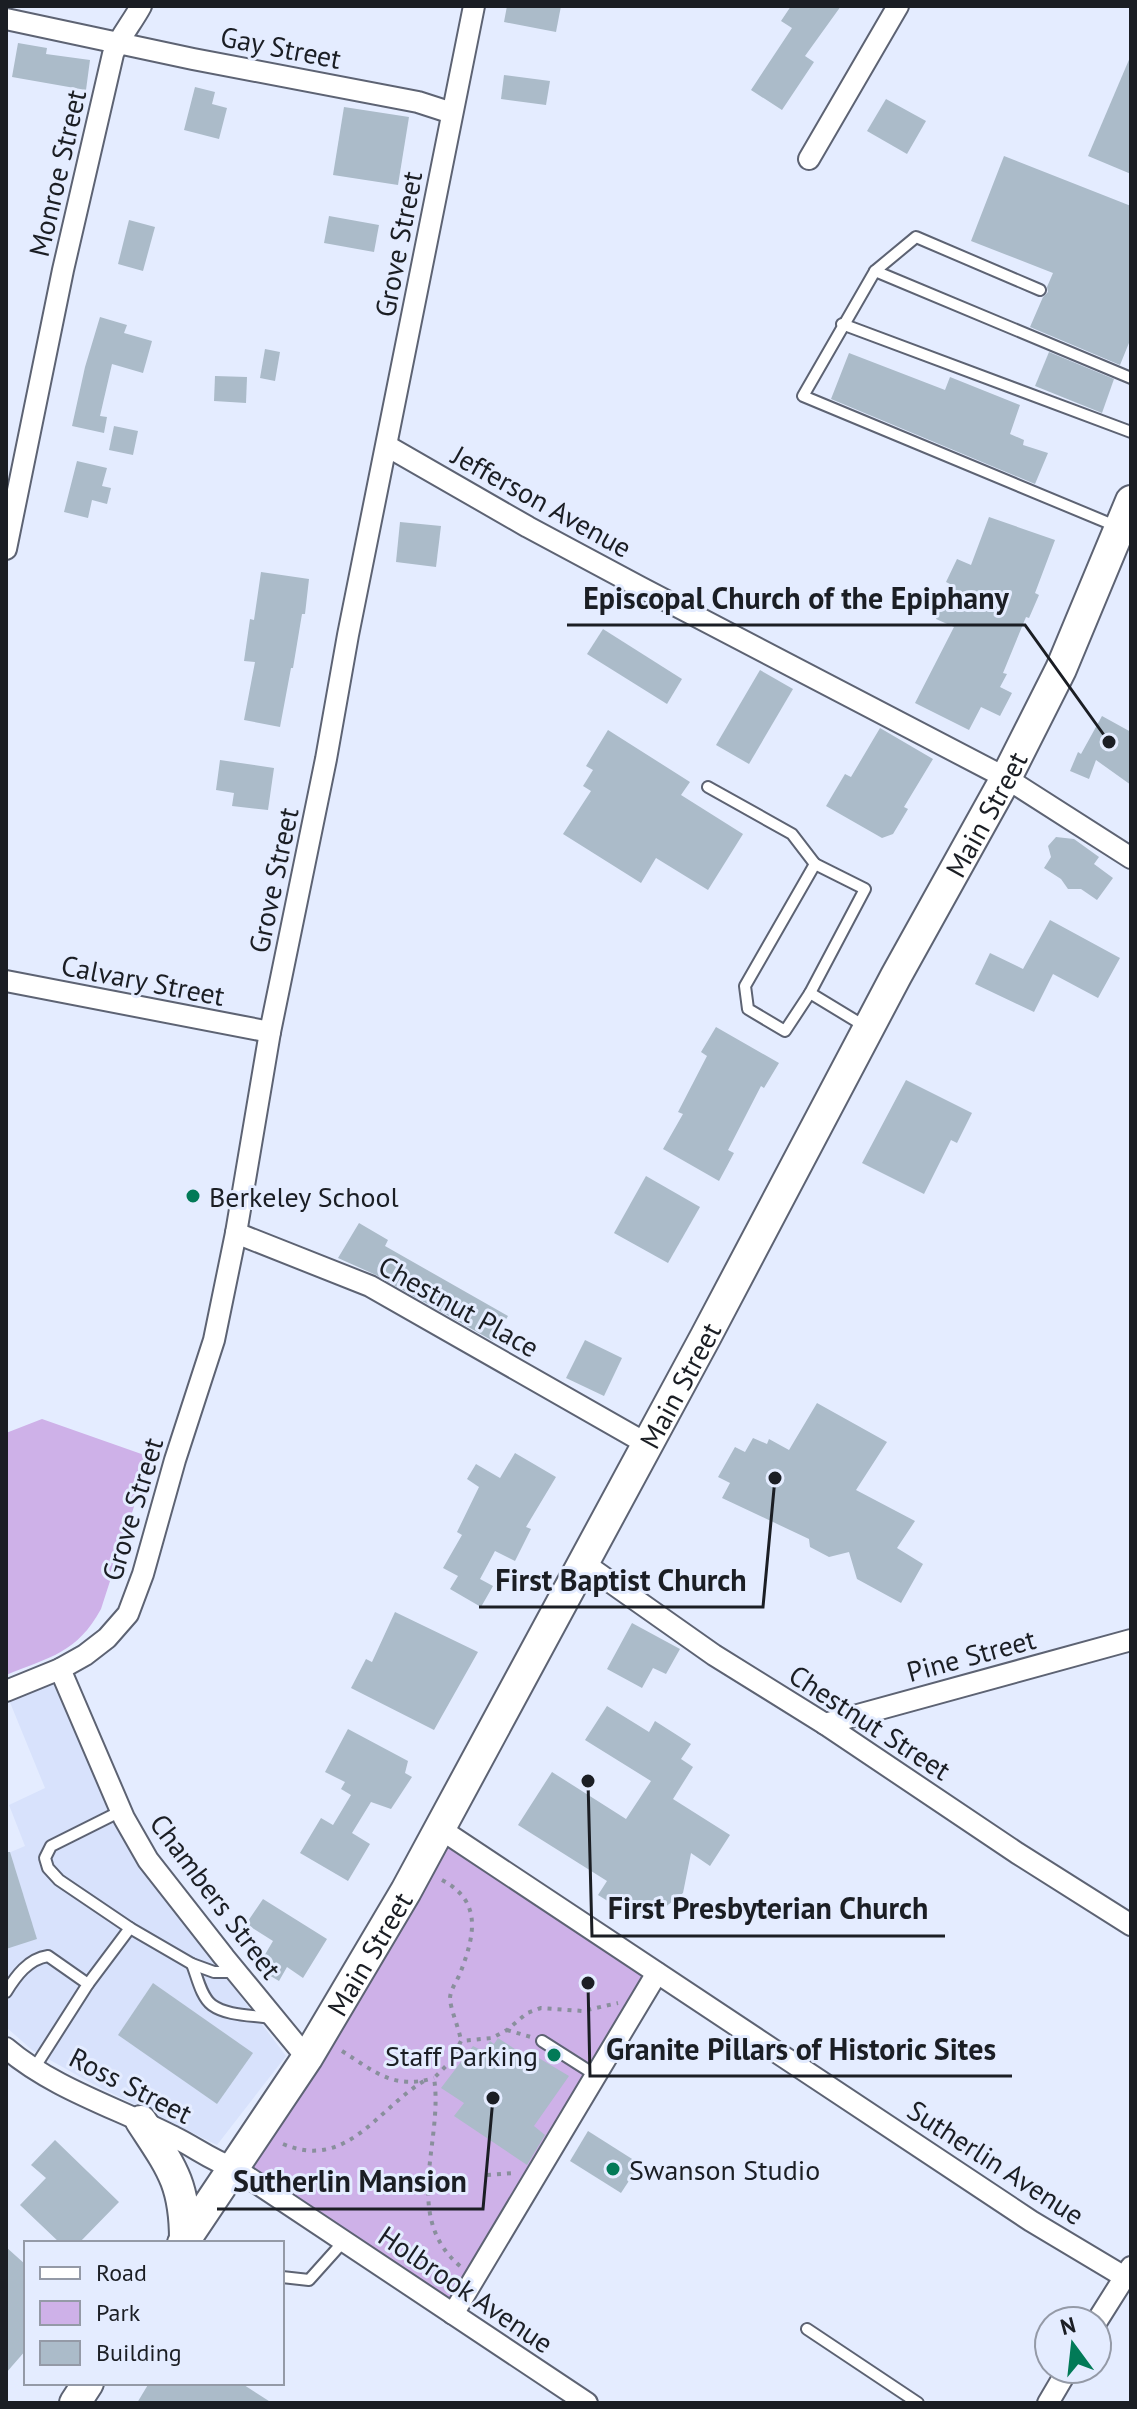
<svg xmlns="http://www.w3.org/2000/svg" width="1137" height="2409" viewBox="0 0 1137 2409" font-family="'PT Sans',sans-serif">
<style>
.built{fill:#d8e2fc}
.green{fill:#ceb1e8}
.building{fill:#abbbc9}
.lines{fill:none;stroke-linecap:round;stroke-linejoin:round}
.service-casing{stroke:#5d6373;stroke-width:14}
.minor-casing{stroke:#5d6373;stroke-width:24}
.secondary-casing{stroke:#5d6373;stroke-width:34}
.path{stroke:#898f9c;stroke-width:4;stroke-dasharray:4 6;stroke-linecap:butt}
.service{stroke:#fff;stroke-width:10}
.minor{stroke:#fff;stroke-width:20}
.secondary{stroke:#fff;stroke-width:30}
.poi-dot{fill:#027a57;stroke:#e4ecff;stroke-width:3}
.labels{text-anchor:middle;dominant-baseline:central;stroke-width:6;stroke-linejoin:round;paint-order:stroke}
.street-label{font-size:28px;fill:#1b1e24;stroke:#e4ecff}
.poi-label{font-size:28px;fill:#1b1e24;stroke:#e4ecff;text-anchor:start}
.leader{fill:none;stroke:#1b1e24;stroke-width:3}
.callout-dot{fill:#1b1e24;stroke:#e4ecff;stroke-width:3}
.callout-label{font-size:30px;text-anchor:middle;font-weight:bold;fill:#1b1e24;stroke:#e4ecff;stroke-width:6;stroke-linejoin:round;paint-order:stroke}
</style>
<rect width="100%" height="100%" fill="#e4ecff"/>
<!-- built -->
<polygon class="built" points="57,1678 148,1874 286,2056 217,2145 93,2084 32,2050 6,2027 6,1854 25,1846 9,1805 45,1788 9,1700"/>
<!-- green -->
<g class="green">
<path d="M 42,1419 L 150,1457 L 101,1609 C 77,1653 50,1657 6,1675 L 6,1433 Z"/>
<polygon points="439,1828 657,1973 453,2314 234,2168"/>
</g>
<!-- building -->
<g class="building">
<polygon points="507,6 561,6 556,32 504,22"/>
<polygon points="791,6 841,6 805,56 814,62 782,110 751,90 792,28 781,21"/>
<polygon points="18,43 47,48 46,54 90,60 86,90 12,77"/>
<polygon points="1131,55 1131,174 1088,156"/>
<polygon points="504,75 550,81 546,105 501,99"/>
<polygon points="195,87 215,92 212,104 227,108 219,139 184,130"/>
<polygon points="886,99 926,121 907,154 867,131"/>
<polygon points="344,107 409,117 398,185 333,175"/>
<polygon points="1004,156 1131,206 1131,338 1120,365 1030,327 1043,297 1048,292 1047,287 1053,273 971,241"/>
<polygon points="329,216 379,225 374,252 324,243"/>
<polygon points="129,220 155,227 143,271 118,264"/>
<polygon points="100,317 127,325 124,333 152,341 143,373 112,364 100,416 107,417 104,433 72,426 85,367"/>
<polygon points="265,349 280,352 275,381 260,378"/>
<polygon points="1049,352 1114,379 1102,413 1035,386"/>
<polygon points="849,353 945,390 950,377 1020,405 1010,434 1024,440 1023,445 1048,453 1035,484 831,399"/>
<polygon points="215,376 247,377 246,403 214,401"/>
<polygon points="114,426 138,431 133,455 109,450"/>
<polygon points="77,461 107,468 102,486 111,488 107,504 92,500 88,518 64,512"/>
<polygon points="989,517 1055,540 1035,593 1039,595 1029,618 1026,617 1003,673 1007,674 1000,687 1012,693 1000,716 981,707 969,730 915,703 954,627 936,619 950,584 946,582 957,559 971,565"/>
<polygon points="400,522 441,526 436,567 396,562"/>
<polygon points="261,572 309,579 305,614 302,614 293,668 291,668 280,727 244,720 255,662 244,661 250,619 254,620"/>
<polygon points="603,629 682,679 667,704 587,654"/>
<polygon points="760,670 793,689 749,764 716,745"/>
<polygon points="1102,716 1131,732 1131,785 1096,760 1089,779 1070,771 1078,752 1081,754"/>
<polygon points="880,728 933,759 904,807 908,809 893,834 882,838 826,806 845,774 851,777"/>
<polygon points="608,730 690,782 681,795 743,834 708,890 656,858 641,883 563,834 591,791 583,786 593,770 586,766"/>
<polygon points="220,760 274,768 268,810 232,806 234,793 216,790"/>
<polygon points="1056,837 1074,839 1099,857 1094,864 1113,878 1097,900 1081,889 1068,889 1061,879 1044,868 1051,857 1048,846"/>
<polygon points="1050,920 1120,958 1098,998 1053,974 1034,1012 975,984 990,953 1023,969"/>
<polygon points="716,1027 779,1063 764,1088 761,1086 728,1150 734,1153 719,1181 663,1149 683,1114 678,1112 707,1056 701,1052"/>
<polygon points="906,1080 972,1113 957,1143 951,1140 924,1194 862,1163"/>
<polygon points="646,1176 700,1207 668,1263 614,1233"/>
<polygon points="359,1223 388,1240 385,1246 508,1316 493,1341 376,1275 338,1258"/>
<polygon points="585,1340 622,1358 604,1396 566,1378"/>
<polygon points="817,1403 887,1442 856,1490 915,1521 897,1548 923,1564 901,1603 857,1579 849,1552 829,1557 810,1547 809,1539 722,1498 730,1483 718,1477 735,1447 745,1452 753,1438 767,1444 769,1439 789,1450"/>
<polygon points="515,1453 556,1477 526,1527 531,1529 515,1561 495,1551 480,1579 493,1586 481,1607 450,1589 458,1576 443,1568 462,1535 457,1532 479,1487 467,1479 476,1464 500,1478"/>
<polygon points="395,1612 478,1652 434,1730 351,1688 366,1659 372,1662"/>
<polygon points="632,1623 680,1649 666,1674 653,1668 642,1688 607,1669"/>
<polygon points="607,1706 649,1732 655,1721 691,1744 681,1759 693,1767 673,1799 730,1835 710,1866 691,1853 683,1893 650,1919 636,1910 632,1916 598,1895 607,1881 518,1825 552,1772 626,1819 651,1781 585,1740"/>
<polygon points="348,1729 408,1761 405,1773 412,1777 391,1809 371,1802 352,1833 370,1844 348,1881 300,1853 321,1818 333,1825 351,1795 341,1789 345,1782 325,1772"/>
<polygon points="6,1852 10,1852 37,1939 6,1949"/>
<polygon points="263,1899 327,1939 303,1978 287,1967 279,1981 257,1968 273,1941 246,1924"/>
<polygon points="153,1983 253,2053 217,2104 118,2035"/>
<polygon points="498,2038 524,2055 527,2051 569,2076 534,2126 545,2135 527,2165 454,2116 464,2103 441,2088 473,2046 483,2051 490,2041 494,2044"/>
<polygon points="588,2131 640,2164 621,2193 570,2161"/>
<polygon points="55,2140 119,2202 79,2243 60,2243 20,2205 46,2178 31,2165"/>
<polygon points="6,2247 26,2265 26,2350 6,2373"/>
<polygon points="149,2383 241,2383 272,2403 137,2403"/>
</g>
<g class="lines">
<defs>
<g id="service">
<polyline points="875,271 803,396 1118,527"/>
<polyline points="1040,290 916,237 875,271 1131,378"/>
<polyline points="842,324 1131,432"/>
<polyline points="708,787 792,834 815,864"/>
<polygon points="815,864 865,889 810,993 785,1031 748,1009 745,986"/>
<polyline points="810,993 866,1027"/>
<polyline points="121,1811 51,1846 45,1858 48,1868 59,1880 130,1928 192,1964 214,1972 236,1972"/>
<path d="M 192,1964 C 197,1976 201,1997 212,2005 C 227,2016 253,2015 270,2018"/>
<polyline points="88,1984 130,1928"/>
<path d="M 6,1992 C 16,1976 28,1959 48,1956 L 88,1984 L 35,2067"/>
<polyline points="542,2041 597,2076"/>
<polyline points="282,2277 309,2280 344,2241"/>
<polyline points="807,2329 918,2403"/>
</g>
<g id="minor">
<polyline points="6,19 193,59 418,102 452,113"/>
<polyline points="809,159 898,6"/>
<polyline points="387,446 528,527 640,587 1006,778 1131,858"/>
<path d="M 6,549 L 63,270 L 113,54 C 120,36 132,23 141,6"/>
<polyline points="6,981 270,1032"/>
<polyline points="236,1233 370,1286 647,1444"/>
<polyline points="582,1562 714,1655 825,1724 1017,1853 1131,1925"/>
<polyline points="60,1669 124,1818 148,1860 224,1957 307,2058"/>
<polyline points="6,1691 60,1669 85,1655 107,1638 128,1614 143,1574 175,1460 214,1340 236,1233 270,1032 326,759 348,635 474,6"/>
<polyline points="825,1724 1131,1640"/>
<polyline points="439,1828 1031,2221 1123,2276"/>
<path d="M 6,2048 C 54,2089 118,2108 174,2137 C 195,2147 212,2161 234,2168 L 587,2403"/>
<polyline points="453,2314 657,1973"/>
<polyline points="1097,2321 1131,2267"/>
<polyline points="1048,2403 1068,2369"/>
</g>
<g id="secondary">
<path d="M 141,2121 C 171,2167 185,2183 185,2240"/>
<path id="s1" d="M 183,2243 L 307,2058 L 406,1891 L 706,1336 L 896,976 L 1006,778 L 1061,669 L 1131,501"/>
<polyline points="75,2403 88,2383"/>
</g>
</defs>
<!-- service casing -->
<use href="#service" class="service-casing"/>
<!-- minor casing -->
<use href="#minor" class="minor-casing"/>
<!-- secondary casing -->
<use href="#secondary" class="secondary-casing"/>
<!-- path -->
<g class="path">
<path d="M 442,1880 C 482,1901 475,1934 461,1971 C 458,1980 450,1989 450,1999 C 451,2011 459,2028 461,2041"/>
<polyline points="507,2030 531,2037"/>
<path d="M 342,2051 C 375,2072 394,2090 434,2078"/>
<path d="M 283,2144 C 347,2171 377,2109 424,2081"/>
<polyline points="487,2175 513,2173"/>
<path d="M 460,2266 C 401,2216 444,2141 434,2078 L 451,2061 L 461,2041 L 492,2038 L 507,2030 L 527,2013 L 541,2008 L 583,2011 L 618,2003"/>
</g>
<!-- service -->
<use href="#service" class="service"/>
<!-- minor -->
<use href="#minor" class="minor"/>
<!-- secondary -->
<use href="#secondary" class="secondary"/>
</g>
<!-- markers -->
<g class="poi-dot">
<circle cx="193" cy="1196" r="8"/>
<circle cx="554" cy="2055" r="8"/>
<circle cx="613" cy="2169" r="8"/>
</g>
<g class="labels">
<!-- street labels -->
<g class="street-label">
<text transform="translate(281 47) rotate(11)">Gay Street</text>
<text transform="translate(57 173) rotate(-77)">Monroe Street</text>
<text transform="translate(398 244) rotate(-79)">Grove Street</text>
<text transform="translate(542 501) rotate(29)">Jefferson Avenue</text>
<text stroke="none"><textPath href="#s1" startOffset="1640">Main Street</textPath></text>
<text transform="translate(273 880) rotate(-78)">Grove Street</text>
<text transform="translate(143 980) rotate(11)">Calvary Street</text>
<text transform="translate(459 1306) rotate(29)">Chestnut Place</text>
<text stroke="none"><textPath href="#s1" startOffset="992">Main Street</textPath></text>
<text transform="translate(132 1509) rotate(-73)">Grove Street</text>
<text transform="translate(971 1655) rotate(-15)">Pine Street</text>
<text transform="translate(870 1722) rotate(33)">Chestnut Street</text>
<text transform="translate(216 1896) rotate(53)">Chambers Street</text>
<text stroke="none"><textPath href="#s1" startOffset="344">Main Street</textPath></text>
<text transform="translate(131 2085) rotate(27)">Ross Street</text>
<text transform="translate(996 2162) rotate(33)">Sutherlin Avenue</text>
<text transform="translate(466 2289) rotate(34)">Holbrook Avenue</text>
</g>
<!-- poi labels -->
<g class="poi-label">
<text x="209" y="1196">Berkeley School</text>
<text x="538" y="2055" text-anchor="end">Staff Parking</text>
<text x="629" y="2169">Swanson Studio</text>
</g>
</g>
<!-- callouts -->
<path class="leader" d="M1109 742L1025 625H567M775 1478L763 1607H479M588 1781L592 1936H945M588 1983L590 2076H1012M493 2098L483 2209H217"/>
<g class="callout-dot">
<circle cx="1109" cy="742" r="8"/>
<circle cx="775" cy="1478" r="8"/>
<circle cx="588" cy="1781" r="8"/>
<circle cx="588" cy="1983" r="8"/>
<circle cx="493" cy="2098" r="8"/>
</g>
<g class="callout-label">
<text x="796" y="609">Episcopal Church of the Epiphany</text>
<text x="621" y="1591">First Baptist Church</text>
<text x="768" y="1919">First Presbyterian Church</text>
<text x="801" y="2060">Granite Pillars of Historic Sites</text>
<text x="350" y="2192">Sutherlin Mansion</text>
</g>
<!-- border -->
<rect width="1137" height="2409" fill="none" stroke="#1b1e24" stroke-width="16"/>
<!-- legend -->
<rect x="24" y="2241" width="260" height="144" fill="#e4ecff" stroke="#949aa7" stroke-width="2"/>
<rect x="40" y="2267" width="40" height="12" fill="#ffffff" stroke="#949aa7" stroke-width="2"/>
<text x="96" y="2281" font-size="24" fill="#1b1e24">Road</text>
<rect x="40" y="2301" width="40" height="24" fill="#ceb1e8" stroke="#949aa7" stroke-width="2"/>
<text x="96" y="2321" font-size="24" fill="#1b1e24">Park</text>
<rect x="40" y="2341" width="40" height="24" fill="#abbbc9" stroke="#949aa7" stroke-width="2"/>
<text x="96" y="2361" font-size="24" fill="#1b1e24">Building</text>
<!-- north arrow -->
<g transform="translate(1073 2345) rotate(345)"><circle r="38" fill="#e4ecff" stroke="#949aa7" stroke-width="2"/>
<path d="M0-6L14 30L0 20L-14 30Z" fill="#027a57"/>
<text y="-12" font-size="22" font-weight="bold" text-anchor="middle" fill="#1b1e24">N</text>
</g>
</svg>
